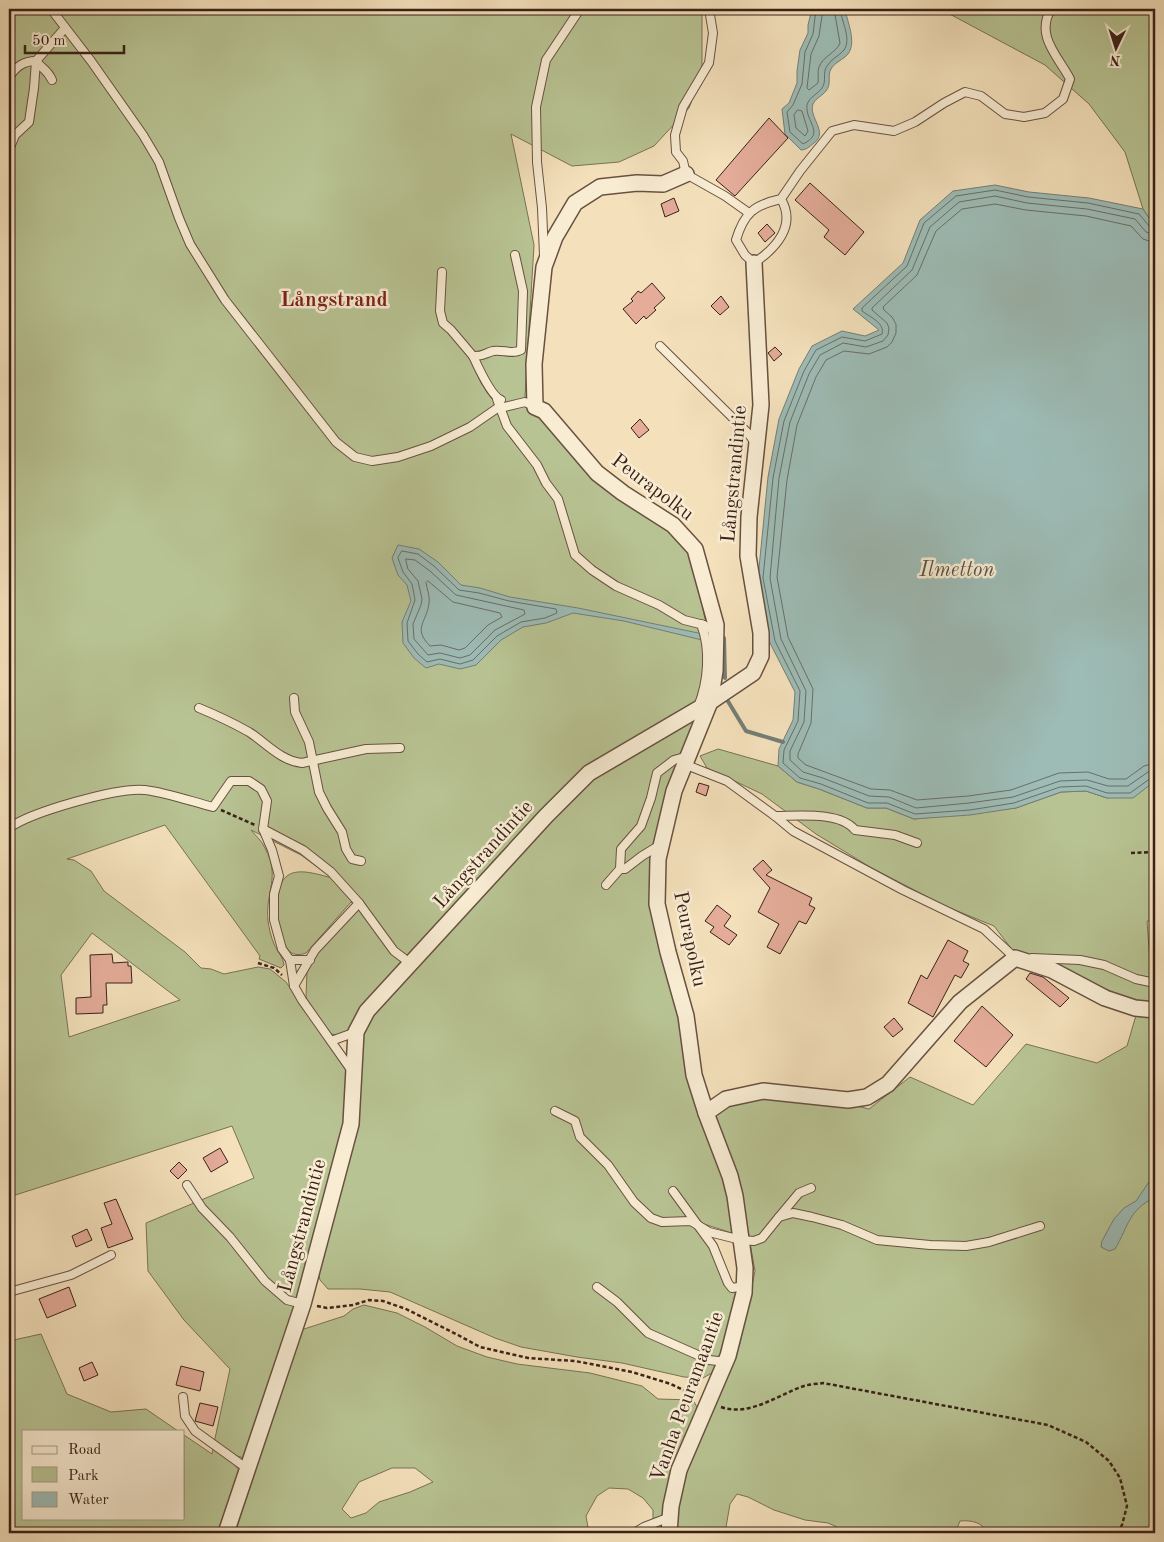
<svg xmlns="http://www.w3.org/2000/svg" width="1164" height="1542" viewBox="0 0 1164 1542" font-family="'Old Standard TT',serif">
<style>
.green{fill:#b8c393;stroke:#787256;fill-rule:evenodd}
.water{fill:#9dbcb6;stroke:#757e77}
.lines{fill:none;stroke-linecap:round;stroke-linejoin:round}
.shore{stroke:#6b6e67;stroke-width:1}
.stream{stroke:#757e77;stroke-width:4}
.building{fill:#e4ac99;stroke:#392118}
.service-casing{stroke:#685141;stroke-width:10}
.minor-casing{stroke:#685141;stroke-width:18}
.path{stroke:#392118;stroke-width:2.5;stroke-dasharray:4 2.5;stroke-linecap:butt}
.service{stroke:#f8ecd3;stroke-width:8}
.minor{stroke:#f8ecd3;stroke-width:15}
.labels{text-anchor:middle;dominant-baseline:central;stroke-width:5;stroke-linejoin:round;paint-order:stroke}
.street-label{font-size:20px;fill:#392118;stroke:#f8ecd3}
.neighbourhood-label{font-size:21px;font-weight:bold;fill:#7a1f14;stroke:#f8ecd3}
.water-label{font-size:21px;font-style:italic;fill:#575047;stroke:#f8ecd3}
</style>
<rect width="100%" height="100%" fill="#f4e1bc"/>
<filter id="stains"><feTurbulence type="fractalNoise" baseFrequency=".004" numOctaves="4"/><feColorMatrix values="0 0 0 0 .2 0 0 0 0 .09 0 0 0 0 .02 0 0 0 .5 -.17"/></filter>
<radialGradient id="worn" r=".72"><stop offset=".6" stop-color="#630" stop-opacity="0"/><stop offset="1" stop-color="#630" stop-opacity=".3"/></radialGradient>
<!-- green -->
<g class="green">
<path d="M 9,9 L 702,9 L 702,74 L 689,108 L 654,146 L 619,162 L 572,166 L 511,134 L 534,245 L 525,396 L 528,410 L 543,420 L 583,467 L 617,499 L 645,514 L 664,527 L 676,538 L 688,553 L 696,574 L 711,649 L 711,669 L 687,747 L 654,840 L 652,870 L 692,1092 L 727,1181 L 735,1234 L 701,1223 L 725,1282 L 742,1289 L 719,1369 L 703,1378 L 684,1377 L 622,1363 L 577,1357 L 521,1347 L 495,1338 L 390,1292 L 360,1289 L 328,1289 L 320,1280 L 317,1268 L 359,1113 L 350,1031 L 342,1035 L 328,1034 L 307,1005 L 306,996 L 307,971 L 314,957 L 355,911 L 359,910 L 351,902 L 306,953 C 301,955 293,956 288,950 C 277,938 272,886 287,876 C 298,867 320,875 332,878 L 301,855 L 251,830 C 255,835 262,841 265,848 C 281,878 265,891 268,921 C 269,928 271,937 274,944 C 277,951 283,957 284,965 L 281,968 L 259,959 L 260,956 L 165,825 L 67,859 L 74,860 L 91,871 L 104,891 L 185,952 L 201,968 L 211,969 L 224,974 L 258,967 L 270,969 L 286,982 L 349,1075 L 346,1120 L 300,1302 L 244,1458 L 237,1456 L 214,1443 L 230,1369 L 184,1320 L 148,1271 L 146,1223 L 254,1178 L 232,1126 L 9,1197 ZM 92,933 L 180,1000 L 69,1037 L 61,975 Z"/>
<polygon points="936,9 1155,9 1155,227 1143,209 1125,152 1089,104 1045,65 944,11"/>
<polygon points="718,749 778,766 797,782 819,789 867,808 886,808 914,819 1016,808 1061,792 1086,791 1107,798 1148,786 1155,781 1155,921 1147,921 1153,1002 1130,1000 1073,974 1013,951 994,926 945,906 870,867 816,834 762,794 707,768 700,756"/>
<path d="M 1137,1012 L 1155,1015 L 1155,1533 L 987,1533 C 983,1522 971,1520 960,1521 L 955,1533 L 837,1533 L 837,1527 L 828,1523 L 805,1520 L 774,1510 L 748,1497 L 737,1494 L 730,1504 L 725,1533 L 675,1533 L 676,1518 L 684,1474 L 723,1388 L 740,1343 L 755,1271 L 739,1183 L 713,1119 L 727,1105 L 770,1096 L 841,1102 L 869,1109 L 910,1077 L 973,1105 L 1026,1044 L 1097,1063 L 1127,1046 Z"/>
<path d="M 364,1305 L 397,1313 L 425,1327 L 457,1346 L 487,1357 L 517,1364 L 590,1373 L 642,1386 L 658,1399 L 693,1400 L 697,1407 L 697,1416 L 667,1514 L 653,1519 L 653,1510 L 643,1498 L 628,1489 L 609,1488 L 597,1496 L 586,1516 L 589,1533 L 235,1533 L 301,1330 L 344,1316 L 353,1309 ZM 392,1468 L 415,1468 L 433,1482 L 410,1492 L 379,1502 L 366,1513 L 351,1518 L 342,1509 L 359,1482 Z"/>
<polygon points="41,1334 67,1394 111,1412 146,1409 178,1431 24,1431 24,1518 184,1518 184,1435 212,1454 213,1449 232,1462 240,1471 224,1533 9,1533 9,1341"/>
<polygon points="664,1524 664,1533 639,1533 654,1526"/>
</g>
<!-- water -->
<g class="water">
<path d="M 812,9 L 845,9 C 847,21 857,42 848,54 C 843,60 835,62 831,69 C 827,75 832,84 826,91 C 823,95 815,99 813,104 C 808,117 829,132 814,143 C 809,147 806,150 801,150 L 785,134 L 782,109 L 789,103 L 797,83 L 797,71 L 800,50 L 808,33 L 808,25 Z"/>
<polygon points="995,185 1029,192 1089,198 1143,209 1155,227 1155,781 1133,798 1107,798 1086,791 1061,792 1016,808 970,815 914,819 886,808 867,808 819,789 797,782 778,766 779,749 793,720 795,692 770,643 758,578 768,477 779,419 799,369 812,346 842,331 865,336 879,330 853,309 903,263 920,220 953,191"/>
<polygon points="398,545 419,549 438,562 461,585 480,588 510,597 578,608 703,634 702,640 624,621 573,613 546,623 523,627 501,640 476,665 460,669 439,664 426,668 414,658 403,643 402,622 411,601 407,585 398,575 392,558"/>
<path d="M 1155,1173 L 1155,1197 C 1128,1211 1129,1225 1115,1249 L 1109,1251 L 1101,1247 L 1102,1241 L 1114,1219 L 1124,1208 L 1136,1201 Z"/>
</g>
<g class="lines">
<!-- shore -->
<g class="shore">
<path d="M 816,9 L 813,34 L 805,52 L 802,84 L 793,105 L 787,112 L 790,132 L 803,144 C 826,133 805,122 807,105 C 809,97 818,94 822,88 C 827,81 822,73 827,66 C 831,59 839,56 844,50 C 852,39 841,20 840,9"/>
<path d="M 823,9 L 819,36 L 811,54 L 807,88 L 809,90 L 818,83 C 819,77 817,72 819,67 C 823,56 836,53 840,43 L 834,9"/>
<polygon points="798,110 802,111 808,131 805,136 796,128 794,115"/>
<path d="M 1155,229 L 1150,227 L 1139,214 L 1088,203 L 1028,197 L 995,190 L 956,196 L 924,223 L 907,266 L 862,308 L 862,311 C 870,317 885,323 882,334 L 865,341 L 842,337 L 816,350 L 804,371 L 784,421 L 773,478 L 763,578 L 775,641 L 800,691 L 798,721 L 784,750 L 783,763 L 800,778 L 821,784 L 868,803 L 887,803 L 915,814 L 970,810 L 1014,803 L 1060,787 L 1086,786 L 1107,793 L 1130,793 L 1151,778 L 1155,777"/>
<polyline points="1155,235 1146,232 1135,219 1087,209 1027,203 995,196 959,202 930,227 912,270 872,308 872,310 887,323 889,328 888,335 883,341 866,347 843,343 820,355 809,374 790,422 779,478 770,578 781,639 806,691 804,722 790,751 790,760 803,772 823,778 869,796 889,797 916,808 969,803 1013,797 1060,781 1087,780 1108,786 1128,786 1148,772 1155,771"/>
<polyline points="1155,243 1143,239 1131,226 1086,216 1026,210 995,204 962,209 936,231 917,275 883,307 884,310 892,317 896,324 896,333 892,342 887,347 869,354 844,351 826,360 816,377 797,425 787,480 777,577 788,637 813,689 811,723 798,754 798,758 806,765 871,789 890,790 917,800 968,796 1011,790 1059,773 1088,772 1109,779 1126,779 1144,766 1155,763"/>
<polygon points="402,551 418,554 434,566 459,590 479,593 509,601 556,609 557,613 545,618 521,622 497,636 473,660 460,664 440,659 427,662 418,654 408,641 407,623 415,600 412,584 403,572 398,558"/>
<polygon points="406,559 415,560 430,571 456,595 524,610 525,614 495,630 470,655 460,658 440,653 428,655 414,639 413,624 421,605 422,599 418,581 408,569"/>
<path d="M 428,581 L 453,602 L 500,613 L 502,617 L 488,625 L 465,648 L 459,650 L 441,645 L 430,646 C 412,628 427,622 429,603 C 430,596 427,589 426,583 Z"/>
</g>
<!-- stream -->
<g class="stream">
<polyline points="724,638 725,678"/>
<polyline points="726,698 746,731 783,742"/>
</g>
</g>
<!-- building -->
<g class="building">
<polygon points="769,118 788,138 735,196 716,180"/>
<polygon points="810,183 864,232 845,255 824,237 829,230 795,200"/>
<polygon points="674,198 679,211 665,217 661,204"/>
<polygon points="767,224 775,233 765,242 758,233"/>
<polygon points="652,283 665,298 654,308 656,310 646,319 644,316 636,324 623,309 633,301 631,299 638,291 641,293"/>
<polygon points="721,296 729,307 720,315 711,306"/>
<polygon points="775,347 782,354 774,361 768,353"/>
<polygon points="640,419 649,430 639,438 631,428"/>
<polygon points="699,783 709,786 706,796 696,792"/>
<polygon points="763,860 772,870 766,875 812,898 809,905 815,908 806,924 799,921 780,954 767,947 779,924 758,912 770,888 753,869"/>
<polygon points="717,905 731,916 724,926 737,935 729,945 710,932 714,927 705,921"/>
<polygon points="948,940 968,951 963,961 969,964 961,978 955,975 933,1017 908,1003 921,975 927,979"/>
<polygon points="112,954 113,963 128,962 128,966 131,966 132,983 106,983 107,1005 103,1005 103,1013 76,1014 76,998 91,997 90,955"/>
<polygon points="1030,973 1043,977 1069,998 1060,1007 1026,979"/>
<polygon points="982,1006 1013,1035 986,1067 954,1041"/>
<polygon points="894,1018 903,1029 893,1037 884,1027"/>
<polygon points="220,1148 228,1162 211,1172 203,1158"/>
<polygon points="179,1162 187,1170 178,1179 170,1171"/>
<polygon points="116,1199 133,1239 108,1248 101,1228 112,1224 104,1203"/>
<polygon points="87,1229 92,1240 76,1247 72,1236"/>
<polygon points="69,1287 76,1306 47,1318 39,1299"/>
<polygon points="92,1362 98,1375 84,1381 79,1368"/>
<polygon points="181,1366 204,1372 200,1391 176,1385"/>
<polygon points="200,1403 218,1407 213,1426 195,1421"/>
</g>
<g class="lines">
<defs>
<g id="service">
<polyline points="51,9 91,61 143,135 159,162 179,218 190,244 225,300 336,442 355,457 372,461 398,457 431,446 470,427 496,409 525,402 535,407"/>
<polyline points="709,9 713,33 709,63 683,107 675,135 676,152 683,161 686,174 725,196 749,213"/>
<path d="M 9,77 C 16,67 23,61 36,61 C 42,69 47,69 52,80"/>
<polyline points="9,150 15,135 29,122 34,88 36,61 65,28"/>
<path d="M 781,199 C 797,226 775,249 754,263 L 745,255 L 736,240 C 744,213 754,205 781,199 L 800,171 L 832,131 L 854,125 L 894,131 L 915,122 L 944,103 L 965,92 L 981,96 L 1005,114 L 1024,117 L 1045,113 L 1063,99 L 1070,79 C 1058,56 1035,36 1051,9"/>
<polyline points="544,255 542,208 537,162 536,107 546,60 580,9"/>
<path d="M 442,272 L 440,311 L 443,323 L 451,330 L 473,356 C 482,357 485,353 493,351 C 502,349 512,355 521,350 L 523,291 L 515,255"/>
<polyline points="660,346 748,433 755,443"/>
<path d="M 473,356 C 478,367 491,396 501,400"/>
<polyline points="497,399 507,426 537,465 546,483 558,499 575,555 592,570 616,586 659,605 684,620 704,625 716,632"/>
<polyline points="294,698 295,712 309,742 319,792 327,808 342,832 346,849 352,859 361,861"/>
<path d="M 698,707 C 708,682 711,650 701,624"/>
<path d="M 199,708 C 216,715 233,723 249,732 C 266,743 281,761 302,763 L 366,749 L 400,748"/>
<polyline points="684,764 727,781 775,816 793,831 903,890 984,929 1015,958 1018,958"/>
<path d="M 775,816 C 797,816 840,811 855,830 L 895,835 L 917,843"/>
<path d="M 9,828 C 31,812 118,787 145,790 C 168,793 190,801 213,807 L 231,781 L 249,781 L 261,789 L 267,801 L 263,829 L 303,850 L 331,872 L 359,903 L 394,951 L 410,963"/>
<polyline points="263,829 272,850 279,876 274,894 274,920 282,949 290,960 294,986 302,1000 352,1071"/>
<polyline points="620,869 625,869 642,856 660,845"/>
<polyline points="606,885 620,869 621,849 641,826 651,798 657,773 674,760 688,756"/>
<polyline points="1032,958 1080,960 1104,965 1136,979 1155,983"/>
<polyline points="290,960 310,960"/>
<polyline points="294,986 315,950 359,903"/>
<polyline points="331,1041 356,1032"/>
<polyline points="555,1111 575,1121 580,1137 608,1165 634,1202 651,1218 662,1222 691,1221 709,1232 741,1240 754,1241 762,1238 779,1217"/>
<polyline points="187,1185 202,1208 230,1237 265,1281 287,1300 303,1304"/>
<polyline points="811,1188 799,1193 779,1217 793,1213 812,1217 842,1225 877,1240 930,1245 966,1246 989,1242 1040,1226"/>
<polyline points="673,1191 713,1246 728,1283 732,1288 745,1286"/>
<polyline points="597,1287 617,1302 648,1333 709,1360 727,1362"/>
<polyline points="9,1292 71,1275 111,1255"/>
<polyline points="183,1397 185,1416 195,1431 249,1470"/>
<polyline points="634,1533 644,1527 670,1517"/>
</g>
<g id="minor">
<polyline points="686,174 663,184 637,183 600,187 575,203 555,237 544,267 534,364 535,407 544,411 597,473 623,493 673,525 695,549 716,625 715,671 710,702 674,791 658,859 657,904 668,952 686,1016 694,1075 706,1113"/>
<polyline points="226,1533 303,1304 351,1124 356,1032 367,1011 546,816 589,773 710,702 753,673 761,656 761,633 748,556 749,517 761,405 754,263"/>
<polyline points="669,1533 671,1506 679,1470 728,1356 744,1293 745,1268 735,1196 730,1176 706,1113 726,1099 763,1091 848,1100 867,1097 888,1084 960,1002 1015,958 1052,970 1105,998 1135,1008 1155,1010"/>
</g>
</defs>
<!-- service casing -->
<use href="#service" class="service-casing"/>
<!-- minor casing -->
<use href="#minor" class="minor-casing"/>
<!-- path -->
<g class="path">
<polyline points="221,810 255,825"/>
<polyline points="1131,853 1155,852"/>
<polyline points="258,963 274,968 282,975"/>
<polyline points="317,1306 327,1308 353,1305 369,1300 383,1301 406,1309 458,1335 480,1347 528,1358 575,1361 632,1372 671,1384 695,1396"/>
<path d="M 721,1407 C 750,1417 777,1395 804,1386 C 810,1384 817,1384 823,1383 L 1048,1425 L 1086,1442 L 1109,1461 L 1120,1478 L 1127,1506 L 1122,1525 L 1117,1533"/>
</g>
<!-- service -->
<use href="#service" class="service"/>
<!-- minor -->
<use href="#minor" class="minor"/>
</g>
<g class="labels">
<!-- street labels -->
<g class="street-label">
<text transform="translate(735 474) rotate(-85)">Långstrandintie</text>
<text transform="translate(652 488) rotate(37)">Peurapolku</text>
<text transform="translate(484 855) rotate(-48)">Långstrandintie</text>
<text transform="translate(689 939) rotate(78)">Peurapolku</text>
<text transform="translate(303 1226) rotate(-75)">Långstrandintie</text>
<text transform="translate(688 1397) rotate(-70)">Vanha Peuramaantie</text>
</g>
<!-- neighbourhood labels -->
<g class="neighbourhood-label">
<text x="334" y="300">Långstrand</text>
</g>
<!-- water labels -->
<g class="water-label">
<text x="957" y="570">Ilmetton</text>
</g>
</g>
<!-- margin -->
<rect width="1164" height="1542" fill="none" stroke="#f4e1bc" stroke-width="30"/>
<rect x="10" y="10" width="1144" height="1522" fill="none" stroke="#392118" stroke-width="2.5"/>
<rect x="15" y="15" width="1134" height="1512" fill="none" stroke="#392118"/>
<!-- legend -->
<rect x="22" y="1430" width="162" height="90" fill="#f8ecd3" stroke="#ac9b88"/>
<rect x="32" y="1446" width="25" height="8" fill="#f8ecd3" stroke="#ac9b88"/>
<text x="68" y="1454" font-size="15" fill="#392118">Road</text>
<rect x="32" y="1467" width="25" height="15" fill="#b8c393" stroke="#ac9b88"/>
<text x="68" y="1480" font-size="15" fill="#392118">Park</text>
<rect x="32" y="1492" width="25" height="15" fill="#9dbcb6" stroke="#ac9b88"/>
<text x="68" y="1504" font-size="15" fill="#392118">Water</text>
<!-- north arrow -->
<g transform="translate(1116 48) rotate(184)" stroke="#f8ecd3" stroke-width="4" paint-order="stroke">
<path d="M0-4L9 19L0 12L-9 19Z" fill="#392118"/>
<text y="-8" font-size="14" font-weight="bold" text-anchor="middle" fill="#392118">N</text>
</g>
<!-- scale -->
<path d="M25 45v8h99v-8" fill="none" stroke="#392118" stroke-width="2.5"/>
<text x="32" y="45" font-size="15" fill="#392118" stroke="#f8ecd3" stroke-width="4" paint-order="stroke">50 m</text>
<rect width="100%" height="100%" filter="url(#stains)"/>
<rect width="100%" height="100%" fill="url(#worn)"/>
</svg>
